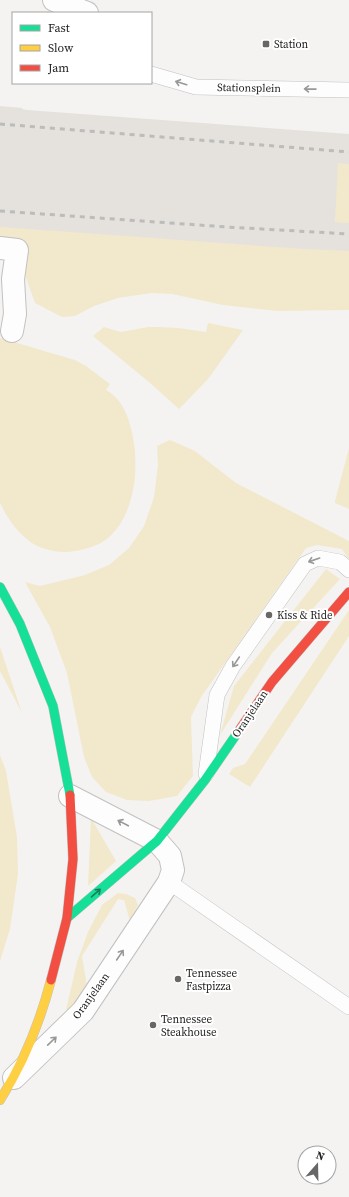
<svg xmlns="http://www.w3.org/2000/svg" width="349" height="1197" viewBox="0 0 349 1197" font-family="'Source Serif 4',serif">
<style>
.built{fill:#e5e2dd}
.green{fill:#f2e8cc}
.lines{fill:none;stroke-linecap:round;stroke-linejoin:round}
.lane-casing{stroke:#c2c1c0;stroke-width:16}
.street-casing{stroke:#c2c1c0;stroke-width:24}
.fast-casing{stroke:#c2c1c0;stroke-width:10}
.slow-casing{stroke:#c2c1c0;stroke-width:10}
.jam-casing{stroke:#c2c1c0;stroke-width:10}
.lane{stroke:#fdfdfd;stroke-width:15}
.street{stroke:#fdfdfd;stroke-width:22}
.fast{stroke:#16e098;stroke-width:9}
.slow{stroke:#ffcf43;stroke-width:9}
.jam{stroke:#f24e42;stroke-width:9}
.rail{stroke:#bcbcbb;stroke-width:3;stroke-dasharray:5 5;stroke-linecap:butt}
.oneway{stroke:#989897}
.oneway2{stroke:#1a7e5a}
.poi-dot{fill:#686766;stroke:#fff;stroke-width:1.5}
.labels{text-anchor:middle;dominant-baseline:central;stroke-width:4;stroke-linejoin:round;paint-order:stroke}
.poi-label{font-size:11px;fill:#1d1c1b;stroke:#fff;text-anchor:start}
.street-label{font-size:11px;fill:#1d1c1b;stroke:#fff}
</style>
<rect width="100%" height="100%" fill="#f4f3f1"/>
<!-- built -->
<polygon class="built" points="0,106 22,108 22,109 27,110 349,134 349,255 0,229"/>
<!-- green -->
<g class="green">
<polygon points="338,163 349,164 349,223 335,222"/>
<polygon points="0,227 303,249 349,251 349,310 277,311 223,305 172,294 151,293 118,298 94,306 75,316 62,317 35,303 24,272 27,242 0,240"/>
<polygon points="208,323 243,330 208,379 179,409 149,382 93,336 104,327 121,332 148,327 159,327 178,328 206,332"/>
<path d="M 0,338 L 75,360 L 86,366 L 110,384 L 106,390 C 113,394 119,400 123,407 C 142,443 141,510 108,538 C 98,546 87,549 75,551 C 60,554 41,550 29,541 C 18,532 11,523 4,511 C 3,508 1,505 0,503 C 0,498 0,492 0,487 C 0,476 0,465 0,454 C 0,415 0,377 0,338 Z"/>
<polygon points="170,440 195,451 236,483 349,541 349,558 348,558 342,549 317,545 306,548 201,697 191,717 193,776 177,796 149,801 127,800 106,792 92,777 84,757 67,673 50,627 25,582 40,586 85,575 109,565 129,548 144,526 154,497 158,465 157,446"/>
<polygon points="349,448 349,509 335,503 335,501"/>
<polygon points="326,569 340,579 272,653 220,735 234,686"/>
<polygon points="349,610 349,636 250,787 229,774 233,768 245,764"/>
<polygon points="0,647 22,713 0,671"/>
<polygon points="0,755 6,771 17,837 18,874 10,929 0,961"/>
<polygon points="91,818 116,861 88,886"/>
<polygon points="118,893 126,894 135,898 138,905 130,921 124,900 118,899 82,956 87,986 73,1009 66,1010 77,962 88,932 102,905"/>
</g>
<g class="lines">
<defs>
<g id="lane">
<polyline points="151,74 196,87 349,90"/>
<polyline points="206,774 217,695 233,666 305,564 318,558 340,562 349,570"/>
<polyline points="169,882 349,1007"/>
</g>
<g id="street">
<polyline points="54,0 87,13"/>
<polyline points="0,248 17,250 13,279 15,314 12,331"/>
<polyline points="14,1078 83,1011 169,882 173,870 170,856 157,841 70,796"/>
</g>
<g id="fast">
<polyline points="0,587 20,624 53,706 70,795"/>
<polyline points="67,918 157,841 205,780 238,732"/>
</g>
<path id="slow" d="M 0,1100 C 23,1064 40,1022 51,980"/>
<g id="jam">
<polyline points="238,732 272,682 349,592"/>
<polyline points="51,980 67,918 73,859 70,795"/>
</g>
</defs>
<!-- lane casing -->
<use href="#lane" class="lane-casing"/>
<!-- street casing -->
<use href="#street" class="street-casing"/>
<!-- fast casing -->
<use href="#fast" class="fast-casing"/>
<!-- slow casing -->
<use href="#slow" class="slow-casing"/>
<!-- jam casing -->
<use href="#jam" class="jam-casing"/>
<!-- lane -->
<use href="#lane" class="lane"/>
<!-- street -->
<use href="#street" class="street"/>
<!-- fast -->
<use href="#fast" class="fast"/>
<!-- slow -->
<use href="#slow" class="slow"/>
<!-- jam -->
<use href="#jam" class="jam"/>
<!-- rail -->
<g class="rail">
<polyline points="0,124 349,152"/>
<polyline points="0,211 227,227 349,234"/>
</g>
</g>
<!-- one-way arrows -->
<defs><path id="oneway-shaft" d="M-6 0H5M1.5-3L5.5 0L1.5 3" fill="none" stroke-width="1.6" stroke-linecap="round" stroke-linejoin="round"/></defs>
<g class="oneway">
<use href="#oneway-shaft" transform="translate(181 83) rotate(-163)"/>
<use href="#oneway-shaft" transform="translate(310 89) rotate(-179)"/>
<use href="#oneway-shaft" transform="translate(314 560) rotate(161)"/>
<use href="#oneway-shaft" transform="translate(236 662) rotate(124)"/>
<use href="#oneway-shaft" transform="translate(123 823) rotate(-152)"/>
<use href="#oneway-shaft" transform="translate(120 955) rotate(-56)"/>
<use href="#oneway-shaft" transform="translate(52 1041) rotate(-44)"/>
</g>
<use class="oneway2" href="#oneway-shaft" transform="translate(96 893) rotate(-41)"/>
<!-- markers -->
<g class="poi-dot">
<rect x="262" y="40" width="8" height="8" rx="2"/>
<circle cx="269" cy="615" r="4"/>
<circle cx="178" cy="979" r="4"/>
<circle cx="153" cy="1025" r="4"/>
</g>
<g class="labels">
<!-- poi labels -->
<g class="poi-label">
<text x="274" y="44">Station</text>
<text x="277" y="615">Kiss &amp; Ride</text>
<text x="186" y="973">Tennessee<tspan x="186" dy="13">Fastpizza</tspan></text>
<text x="161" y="1019">Tennessee<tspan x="161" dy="13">Steakhouse</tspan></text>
</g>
<!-- street labels -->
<g class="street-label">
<text transform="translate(249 88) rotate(1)">Stationsplein</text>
<text transform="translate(250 714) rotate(-56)">Oranjelaan</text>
<text transform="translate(91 996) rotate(-54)">Oranjelaan</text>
</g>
</g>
<!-- legend -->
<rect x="12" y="12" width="140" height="72" fill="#ffffff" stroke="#a5a4a4"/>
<rect x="20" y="25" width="20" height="6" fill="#16e098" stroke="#a5a4a4"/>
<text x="48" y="32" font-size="12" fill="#1d1c1b">Fast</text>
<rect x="20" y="45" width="20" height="6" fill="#ffcf43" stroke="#a5a4a4"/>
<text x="48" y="52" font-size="12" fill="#1d1c1b">Slow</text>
<rect x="20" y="65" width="20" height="6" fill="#f24e42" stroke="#a5a4a4"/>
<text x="48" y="72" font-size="12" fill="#1d1c1b">Jam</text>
<!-- north arrow -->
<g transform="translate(317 1165) rotate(20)"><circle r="19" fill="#ffffff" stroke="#a5a4a4"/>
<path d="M0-3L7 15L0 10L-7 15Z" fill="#686766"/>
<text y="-6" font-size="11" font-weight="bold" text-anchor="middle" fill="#1d1c1b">N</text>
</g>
</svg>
